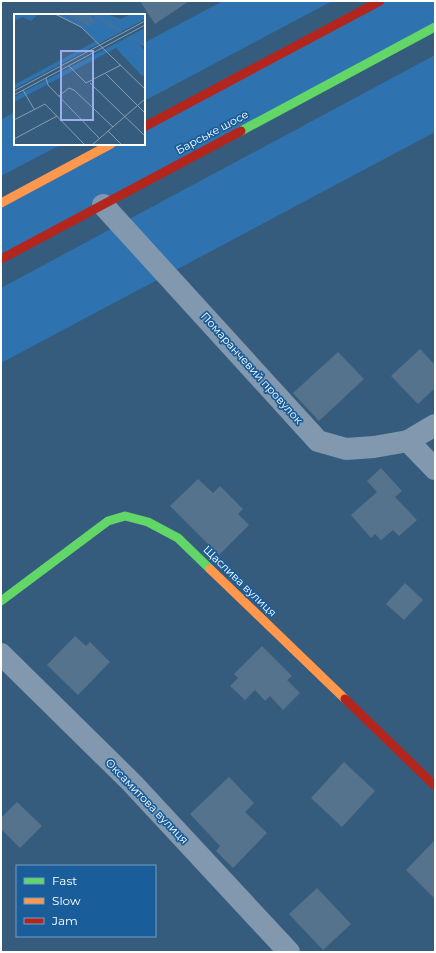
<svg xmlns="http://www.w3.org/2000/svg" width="436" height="953" viewBox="0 0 436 953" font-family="Montserrat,sans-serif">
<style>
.green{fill:#2e73af}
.building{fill:#55738d}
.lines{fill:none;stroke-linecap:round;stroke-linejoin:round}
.street{stroke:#8198af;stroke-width:22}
.fast{stroke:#63d668;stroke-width:9}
.slow{stroke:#ff974d;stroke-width:9}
.jam{stroke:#b3261e;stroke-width:9}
.labels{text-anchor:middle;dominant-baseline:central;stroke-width:3.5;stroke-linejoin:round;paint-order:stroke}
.street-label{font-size:11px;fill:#fff;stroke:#195d9a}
.inset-river{fill:none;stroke:#43719b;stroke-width:2}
.inset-road{fill:none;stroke:#869db1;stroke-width:1}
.view{fill:#99afed;fill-opacity:0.15;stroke:#99afed;stroke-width:2}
.inset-edge{fill:none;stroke:#fff;stroke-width:2}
</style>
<rect width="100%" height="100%" fill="#365c7d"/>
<!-- green -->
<g class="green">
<polygon points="223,1 332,1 144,101 144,43"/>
<polygon points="380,1 435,1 435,27 1,258 1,203 112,144 144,144 144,127"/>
<polygon points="435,55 435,132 1,363 1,288"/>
<polygon points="15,112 15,144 62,144 1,176 1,120"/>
</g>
<!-- building -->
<g class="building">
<polygon points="140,1 189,1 155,24"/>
<polygon points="420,349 435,365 435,388 418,404 391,376"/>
<polygon points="338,352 364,379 319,421 293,393"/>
<polygon points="381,468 402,491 395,497 417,520 399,536 393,530 381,540 375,534 371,538 351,515 377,492 367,481"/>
<polygon points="198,479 213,493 220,486 243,509 238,514 249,525 219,555 170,506"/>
<polygon points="405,583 423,600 404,620 386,604"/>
<polygon points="75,636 86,646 90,642 110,662 78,695 47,665"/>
<polygon points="262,646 292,676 287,680 300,693 283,710 270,696 265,701 255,690 245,700 230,686 238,678 234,674"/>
<polygon points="344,762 375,791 342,827 311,798"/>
<polygon points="229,777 254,803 245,812 267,833 233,868 216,851 220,846 190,814"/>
<polygon points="17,802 42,826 20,848 1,829 1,818"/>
<polygon points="435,840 435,899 406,870"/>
<polygon points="317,888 351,924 323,950 289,914"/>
</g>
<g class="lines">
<!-- street -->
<g class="street">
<polyline points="103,205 318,441 346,449 374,447 408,441 435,425"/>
<polyline points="408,441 435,469"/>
<polyline points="1,654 132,783 289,952"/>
</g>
<!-- fast -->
<g class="fast">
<polyline points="241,131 435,27"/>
<polyline points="1,601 108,521 125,516 148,522 178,538 210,569"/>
</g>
<!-- slow -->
<g class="slow">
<polyline points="1,203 111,144"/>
<polyline points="210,569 345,699"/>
</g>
<!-- jam -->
<g class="jam">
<polyline points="144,127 380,1"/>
<polyline points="1,259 241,131"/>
<polyline points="345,699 435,786"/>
</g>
</g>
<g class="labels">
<!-- street labels -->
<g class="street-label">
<text transform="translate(212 132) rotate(-28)">Барське шосе</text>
<text transform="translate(252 368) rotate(48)">Помаранчевий провулок</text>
<text transform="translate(240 581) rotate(44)">Щаслива вулиця</text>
<text transform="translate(147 801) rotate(46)">Оксамитова вулиця</text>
</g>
</g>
<!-- overview -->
<g transform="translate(14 14)">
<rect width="131" height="131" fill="#365c7d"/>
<path d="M 0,0 L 24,0 L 17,7 L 9,3 L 0,7 ZM 41,0 L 49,0 L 75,13 L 80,4 L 76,0 L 92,0 L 107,5 L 117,0 L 131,0 L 131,5 L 0,75 L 0,71 L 82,27 L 67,13 ZM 131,14 L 131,32 L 126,31 L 131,37 L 131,61 L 128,62 L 102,34 L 0,88 L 0,83 Z" fill="#2e73af"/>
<path d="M 49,0 L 76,0 L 81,7 L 75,13 Z" fill="#43719b"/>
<path class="inset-river" d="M 81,0 L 95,11M 97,7 L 95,11 L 108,17M 116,22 L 131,32"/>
<path class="inset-road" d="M 41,0 L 67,13 L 131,75M 55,52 L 72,69 L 107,51M 92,60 L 131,99M 32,64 L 34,71 L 85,124M 76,69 L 131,122M 9,76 L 20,95M 0,77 L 131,7M 0,81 L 131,11M 45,82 L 55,74 L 60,76 L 99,113M 0,106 L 31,90 L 71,131M 94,117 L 108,131M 0,125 L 43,102M 78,131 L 131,85"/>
<path class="view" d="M 47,37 L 79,37 L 79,106 L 47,106 Z"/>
<rect width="131" height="131" class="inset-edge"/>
</g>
<!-- border -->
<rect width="436" height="953" fill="none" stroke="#ffffff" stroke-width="4"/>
<!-- legend -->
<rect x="16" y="865" width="140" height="72" fill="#195d9a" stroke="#759ec2"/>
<rect x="24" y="878" width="20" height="6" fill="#63d668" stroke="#759ec2"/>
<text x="52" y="885" font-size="12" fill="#ffffff">Fast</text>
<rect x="24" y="898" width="20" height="6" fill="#ff974d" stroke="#759ec2"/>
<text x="52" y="905" font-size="12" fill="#ffffff">Slow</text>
<rect x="24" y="918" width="20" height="6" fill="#b3261e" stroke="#759ec2"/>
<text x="52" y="925" font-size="12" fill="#ffffff">Jam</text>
</svg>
